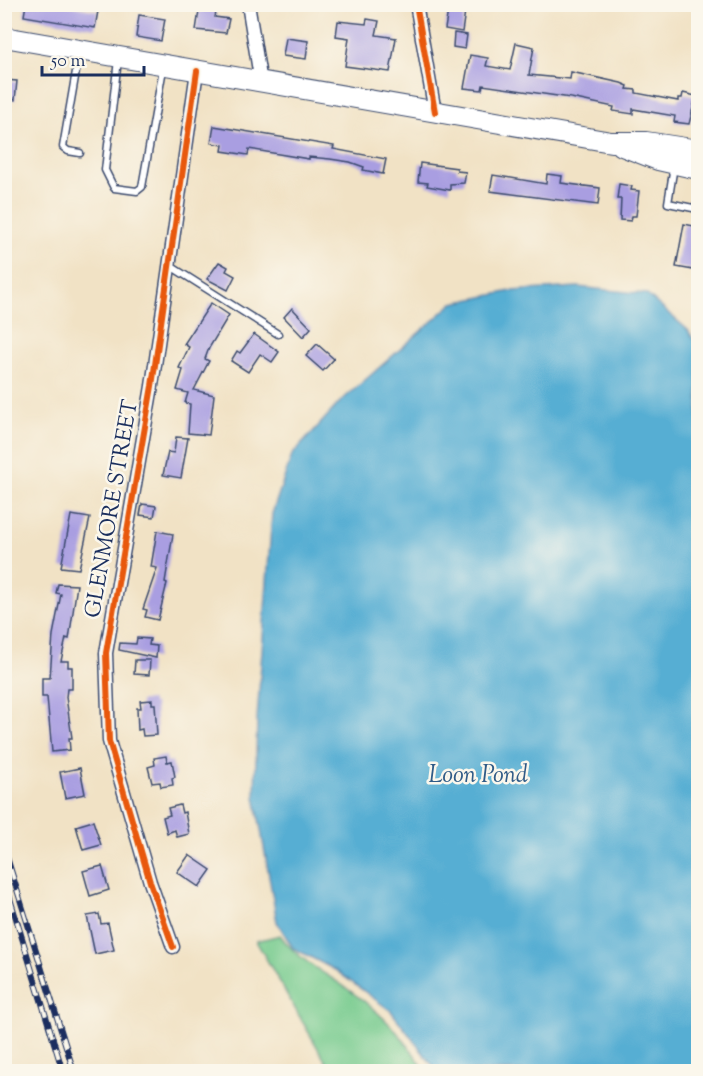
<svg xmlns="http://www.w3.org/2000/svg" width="703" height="1076" viewBox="0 0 703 1076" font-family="'Sorts Mill Goudy',serif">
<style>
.green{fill:#77cb8e;stroke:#497d76;stroke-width:1.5}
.water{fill:#56aed3;stroke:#386e98;stroke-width:1.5}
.building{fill:#a99ee1}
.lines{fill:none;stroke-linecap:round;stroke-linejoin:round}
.lane-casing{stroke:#3b4a6d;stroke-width:9}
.street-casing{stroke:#3b4a6d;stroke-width:15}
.primary-casing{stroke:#3b4a6d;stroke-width:22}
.lane{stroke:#fff;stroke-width:6}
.street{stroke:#fff;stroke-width:12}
.primary{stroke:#fff;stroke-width:20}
.rail-casing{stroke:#1b2f5e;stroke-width:6}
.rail{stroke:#fbf7ec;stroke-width:4;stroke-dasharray:11;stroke-linecap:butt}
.cycleway-casing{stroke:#fbf7ec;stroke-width:10}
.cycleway{stroke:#e8590c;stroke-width:6}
.labels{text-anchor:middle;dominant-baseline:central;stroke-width:5;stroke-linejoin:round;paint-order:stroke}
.street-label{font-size:22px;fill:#1b2f5e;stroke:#fbf7ec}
.water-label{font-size:24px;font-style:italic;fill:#305b87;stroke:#fbf7ec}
</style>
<rect width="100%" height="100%" fill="#fbf7ec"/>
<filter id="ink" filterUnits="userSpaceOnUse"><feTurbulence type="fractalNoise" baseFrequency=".0167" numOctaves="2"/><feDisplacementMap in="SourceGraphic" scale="12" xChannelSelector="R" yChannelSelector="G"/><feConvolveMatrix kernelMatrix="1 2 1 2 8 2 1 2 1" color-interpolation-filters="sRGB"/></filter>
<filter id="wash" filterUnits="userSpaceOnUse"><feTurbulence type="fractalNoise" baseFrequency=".008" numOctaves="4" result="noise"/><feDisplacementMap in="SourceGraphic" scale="24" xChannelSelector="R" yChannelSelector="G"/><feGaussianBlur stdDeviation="1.35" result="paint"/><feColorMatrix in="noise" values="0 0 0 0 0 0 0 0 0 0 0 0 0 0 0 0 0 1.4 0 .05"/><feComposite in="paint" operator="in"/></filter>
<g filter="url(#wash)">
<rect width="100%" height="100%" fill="#f1e2c5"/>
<!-- green -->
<path class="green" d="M 280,935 C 299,961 324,972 349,990 C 380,1011 406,1039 425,1071 L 331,1071 L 256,941 Z"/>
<!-- water -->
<polygon class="water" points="578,287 646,294 688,330 698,347 698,1071 437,1071 391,1011 335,970 293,948 277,922 255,796 257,719 272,514 292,455 340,402 453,303 511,291"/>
<g id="blocks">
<!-- building -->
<g class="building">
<polygon points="26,4 60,4 98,11 95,28 24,16"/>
<polygon points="449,4 466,4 462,32 445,29"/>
<polygon points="203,9 216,12 215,17 229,19 226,33 196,30 199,11"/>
<polygon points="139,15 165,19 161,41 136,37"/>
<polygon points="367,19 379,21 376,35 396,38 390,72 345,66 349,38 336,36 338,21 366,24"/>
<polygon points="454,33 467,35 465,49 453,47"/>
<polygon points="286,38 308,41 306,59 283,56"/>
<polygon points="516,43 534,47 529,75 570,79 571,72 621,83 628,86 627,89 636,90 636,93 678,101 678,98 682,98 683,93 696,96 689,124 674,122 675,116 633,109 633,114 613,111 614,107 571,98 483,85 482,90 464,88 470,55 488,58 486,66 510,70"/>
<polygon points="4,80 17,81 15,100 4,99"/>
<polygon points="214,126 334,146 333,149 386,159 383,174 363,170 364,167 350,162 330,159 309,157 309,159 249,149 248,155 222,151 223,145 211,143"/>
<polygon points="420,163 457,168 457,171 466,172 464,183 450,184 450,190 427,186 428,183 418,182"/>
<polygon points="547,174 562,176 561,183 600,188 598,205 490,191 493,175 546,184"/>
<polygon points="619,184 632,186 631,190 639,191 636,216 632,216 631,221 620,220 621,199 617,199"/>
<polygon points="684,224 699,227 699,271 676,267"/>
<polygon points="219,262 228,267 226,271 235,276 228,290 207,279"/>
<polygon points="211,303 229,315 209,348 205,359 209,361 194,390 214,395 209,435 188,433 190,404 185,403 188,393 177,390 183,370 179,368 189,347 184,344"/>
<polygon points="292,308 311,328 303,337 284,317"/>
<polygon points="254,334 279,352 272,362 260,354 248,372 231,361 237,351 240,353"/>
<polygon points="317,344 334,359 323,371 306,356"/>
<polygon points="176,437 188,438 181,478 163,475 168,452 174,453"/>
<polygon points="142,504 156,506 154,517 140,515"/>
<polygon points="71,515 90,518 79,569 61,567"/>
<polygon points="157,531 173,534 165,582 167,583 158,620 145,617 147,610 143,609 157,568 151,567"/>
<polygon points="58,584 77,585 69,639 66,638 61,661 68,661 68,667 72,667 72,689 67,689 66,697 72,738 69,738 70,750 52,752 47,697 42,697 42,678 50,678 53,635 61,594 56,593"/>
<polygon points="137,638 150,639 149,645 157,646 156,658 119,650 120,643 136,644"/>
<polygon points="135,660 150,660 149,675 134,674"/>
<polygon points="152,700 152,704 155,704 157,735 143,736 142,729 138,730 137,708 141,708 140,701"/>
<polygon points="166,756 167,762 172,761 175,777 172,778 173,785 161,787 160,782 152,783 148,767 155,765 154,758"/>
<polygon points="80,768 85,794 65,798 60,772"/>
<polygon points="180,805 182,813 185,812 189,834 177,837 175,830 167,833 163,817 170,815 168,808"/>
<polygon points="93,821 101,845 83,850 76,826"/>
<polygon points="189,855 211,870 199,887 177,872"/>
<polygon points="102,866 109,890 90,896 83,871"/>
<polygon points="99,914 101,924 108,923 114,950 95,954 87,916"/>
</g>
</g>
</g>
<g filter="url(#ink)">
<use href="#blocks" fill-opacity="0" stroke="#3b4a6d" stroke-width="1.5"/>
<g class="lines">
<defs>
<g id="lane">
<polyline points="79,54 63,147 68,151 80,153"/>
<polyline points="118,60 105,170 114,188 137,191 142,187 163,69"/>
<polyline points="674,166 668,203 698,209"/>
<polyline points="169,265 278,334"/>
</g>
<g id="street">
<polyline points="248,4 261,83"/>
<polyline points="416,4 435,112"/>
<polyline points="173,947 150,882 109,741 106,653 152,386 197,71"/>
</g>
<g id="primary">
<polyline points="4,37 611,142 646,142 698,150"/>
<polyline points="622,146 658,160 698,169"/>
</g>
</defs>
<!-- lane casing -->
<use href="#lane" class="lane-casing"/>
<!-- street casing -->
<use href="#street" class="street-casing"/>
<!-- primary casing -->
<use href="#primary" class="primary-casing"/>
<!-- lane -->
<use href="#lane" class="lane"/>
<!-- street -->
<use href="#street" class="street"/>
<!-- primary -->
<use href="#primary" class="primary"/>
<defs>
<g id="rail">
<polyline points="4,848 74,1072"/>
<polyline points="4,879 63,1072"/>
</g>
</defs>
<!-- rail casing -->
<use href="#rail" class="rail-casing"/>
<!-- rail -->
<use href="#rail" class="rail"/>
<defs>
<g id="cycleway">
<polyline points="416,4 435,112"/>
<polyline points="173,947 150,882 109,741 106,653 152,386 197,71"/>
</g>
</defs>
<!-- cycleway casing -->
<use href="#cycleway" class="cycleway-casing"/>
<!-- cycleway -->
<use href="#cycleway" class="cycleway"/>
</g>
</g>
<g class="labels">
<!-- street labels -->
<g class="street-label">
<text transform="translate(113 509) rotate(-80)">GLENMORE STREET</text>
</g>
<!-- water labels -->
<g class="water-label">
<text x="478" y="776">Loon Pond</text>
</g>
</g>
<!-- margin -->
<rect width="703" height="1076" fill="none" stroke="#fbf7ec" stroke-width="24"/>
<!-- scale -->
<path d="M42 66v9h102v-9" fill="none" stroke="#1b2f5e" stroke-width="3"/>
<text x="51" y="66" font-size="18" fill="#1b2f5e" stroke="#fbf7ec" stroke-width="4.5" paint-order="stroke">50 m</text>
</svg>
